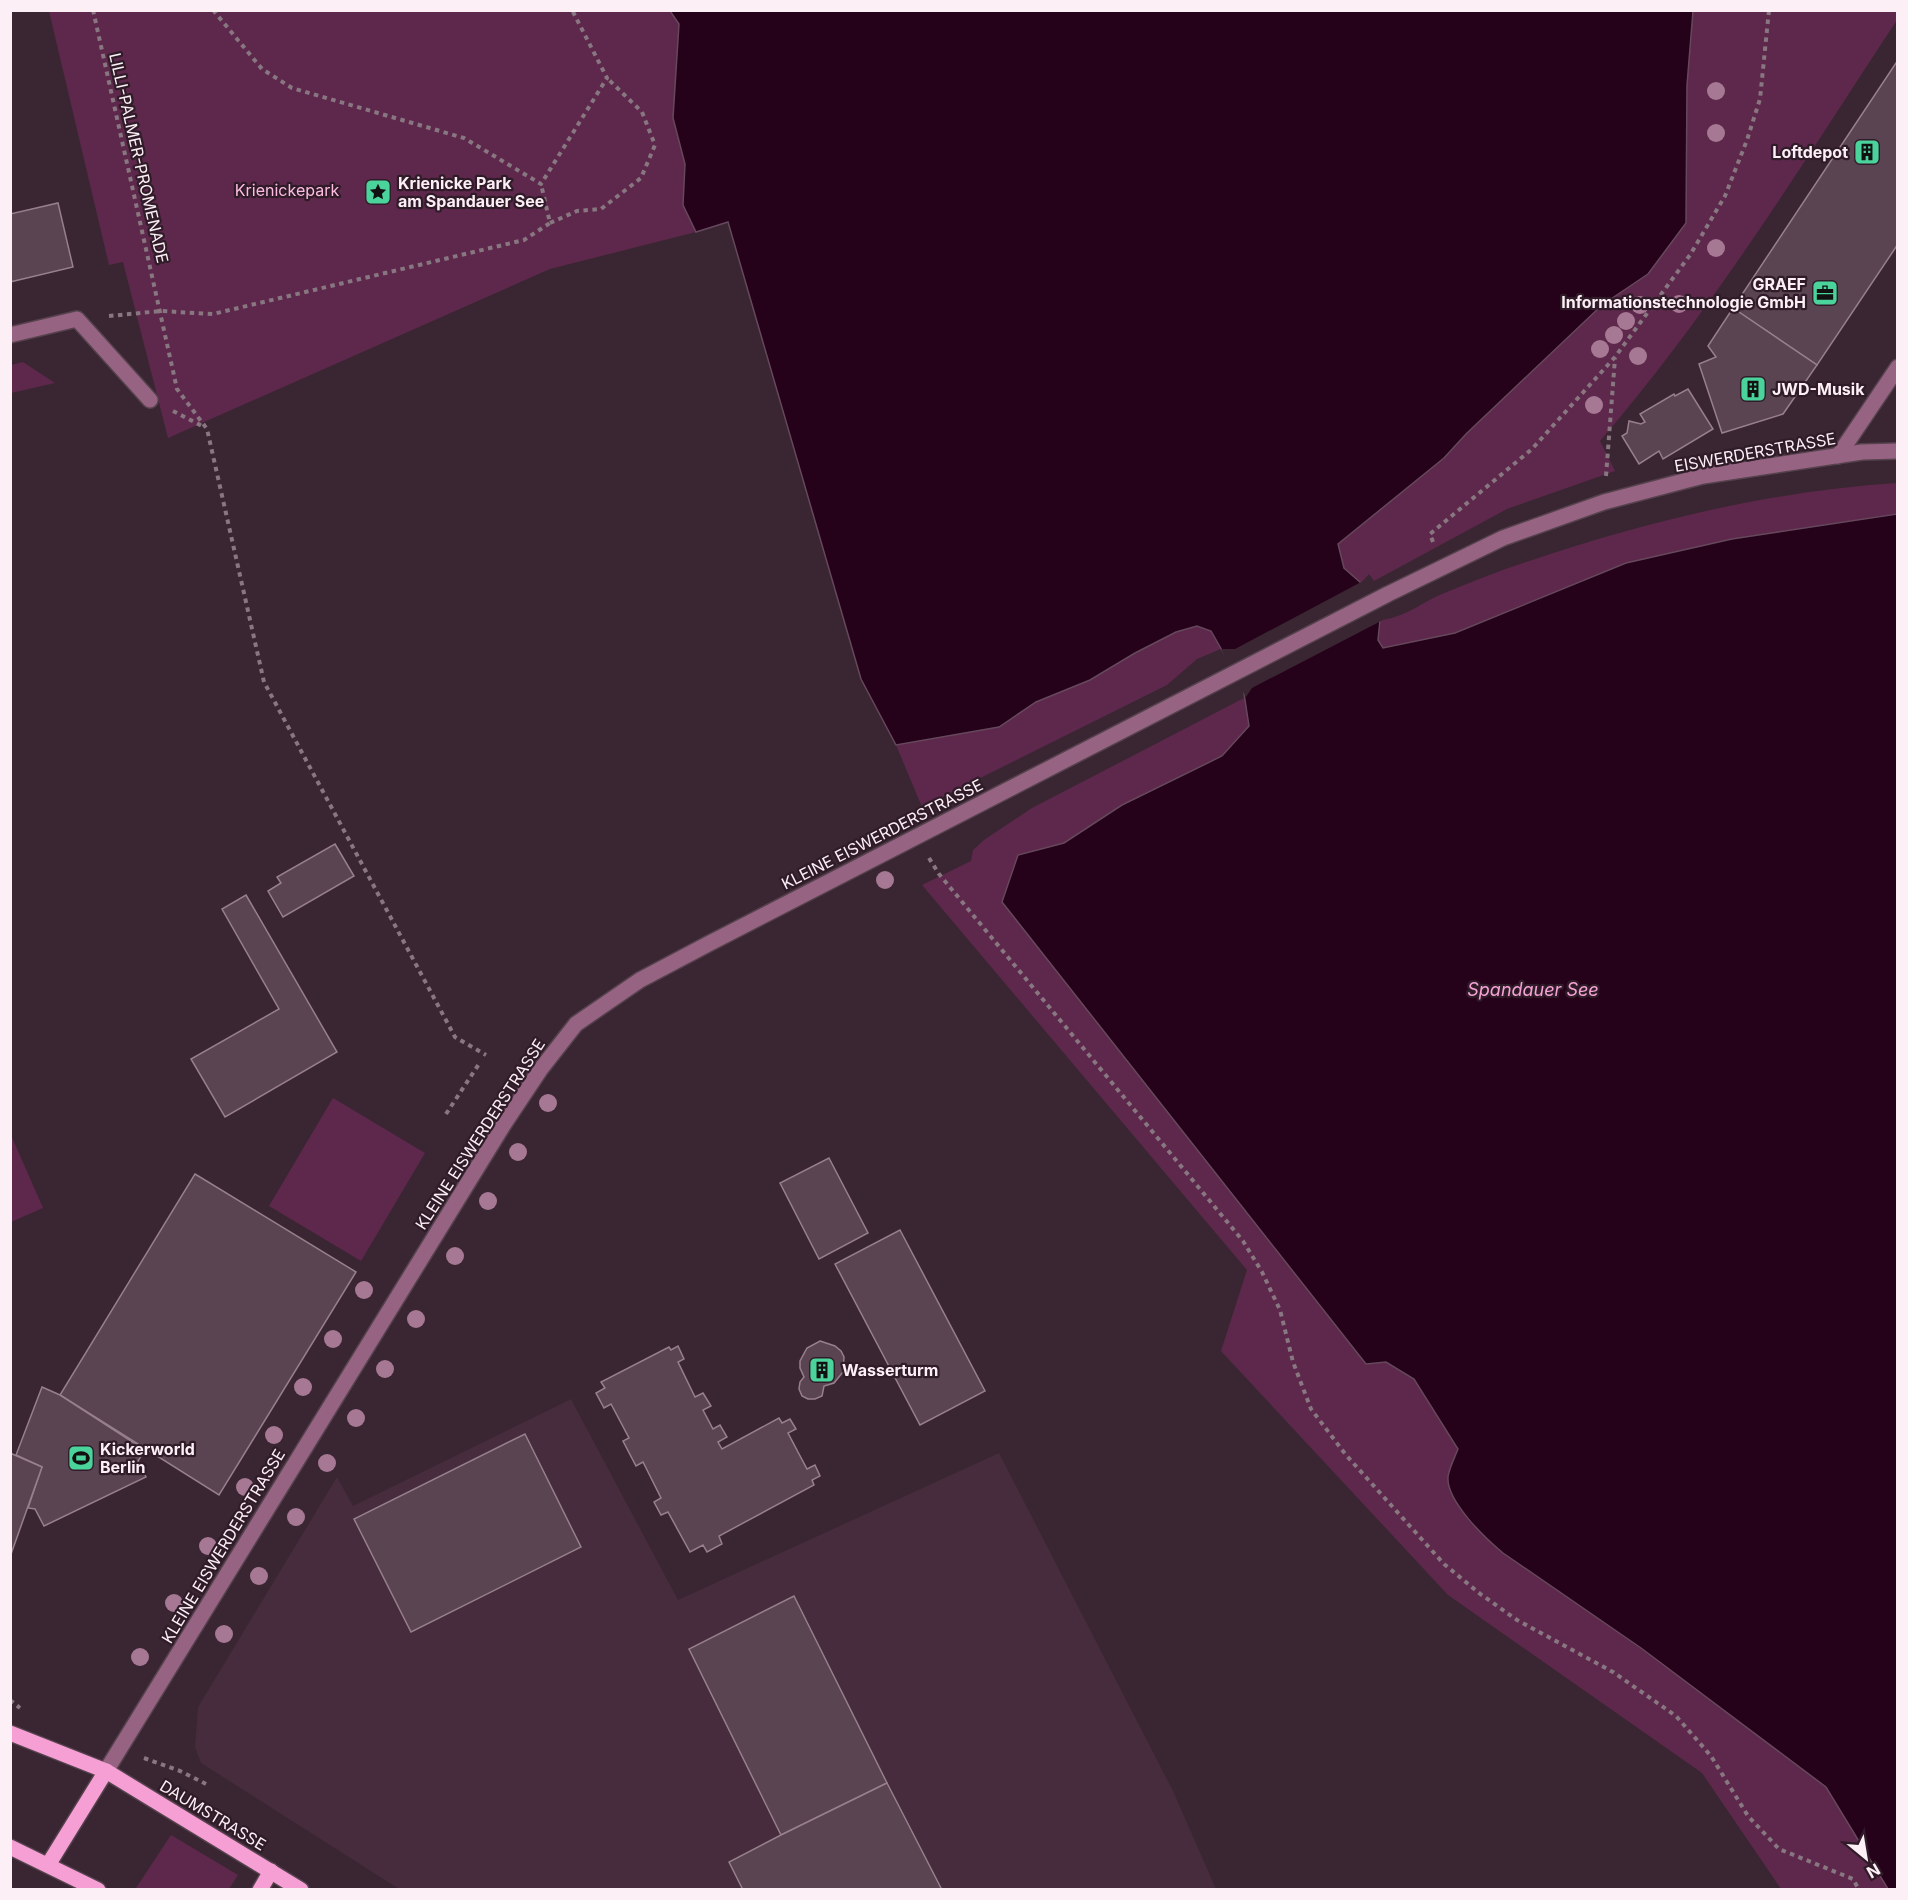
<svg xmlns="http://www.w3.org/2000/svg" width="1908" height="1900" viewBox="0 0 1908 1900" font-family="Inter,sans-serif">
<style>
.built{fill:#462c3c}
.green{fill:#5d284b}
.water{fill:#25011a;stroke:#66485c;stroke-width:1.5}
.pier{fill:#3a2632}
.building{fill:#5a4451;stroke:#987f8d;stroke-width:1.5}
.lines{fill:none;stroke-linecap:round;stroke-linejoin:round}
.minor-casing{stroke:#55424d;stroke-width:18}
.major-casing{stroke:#55424d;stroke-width:18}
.path{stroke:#887680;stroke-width:4;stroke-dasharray:4.5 4.5;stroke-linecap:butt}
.minor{stroke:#976383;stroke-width:15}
.major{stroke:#f69fd5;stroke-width:15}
.tree{fill:#a67893}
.labels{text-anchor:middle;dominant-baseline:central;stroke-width:4.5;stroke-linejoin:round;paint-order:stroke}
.poi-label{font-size:16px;font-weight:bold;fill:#fdeff6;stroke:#2f1c28;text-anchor:start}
.street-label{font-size:16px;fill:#fdeff6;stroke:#2f1c28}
.park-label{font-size:16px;fill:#febce3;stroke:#2f1c28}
.water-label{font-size:18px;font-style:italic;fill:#f7a2d6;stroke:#2f1c28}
</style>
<rect width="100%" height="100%" fill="#3a2632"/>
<!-- built -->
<polygon class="built" points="571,1399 678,1600 999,1453 1173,1791 1216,1889 399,1889 201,1763 195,1747 198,1707 337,1477 353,1506"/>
<!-- green -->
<g class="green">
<polygon points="49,11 670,11 679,24 673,118 685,164 683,205 696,232 550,269 168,438 123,262 109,265"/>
<path d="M 1693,11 L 1897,11 L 1897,20 C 1803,163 1712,311 1600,441 L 1615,471 L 1507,509 L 1374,581 L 1369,574 L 1361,583 L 1344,568 L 1338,544 L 1444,458 L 1466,434 L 1602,305 L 1648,274 L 1686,223 L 1687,85 Z"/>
<polygon points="23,362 55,383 11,393 11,365"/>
<path d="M 1897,483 L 1897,514 L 1732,539 L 1626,563 L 1455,633 L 1382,648 L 1378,640 L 1380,620 C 1404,618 1421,603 1442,594 C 1469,583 1496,572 1523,563 C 1644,522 1770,491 1897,483 Z"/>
<polygon points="1197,626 1211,631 1221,649 1197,659 1167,685 922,807 896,745 999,727 1036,702 1090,680 1135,653 1176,632"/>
<polygon points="1246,697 1250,726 1222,756 1122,805 1064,843 1018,855 1002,902 1366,1364 1386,1362 1414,1379 1458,1449 1448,1477 1503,1553 1641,1648 1826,1787 1888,1889 1781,1889 1702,1773 1448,1595 1221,1351 1247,1270 922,885 971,861 973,850 984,840 1032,808"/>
<polygon points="333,1098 425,1153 361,1261 269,1206"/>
<polygon points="10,1133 43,1208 11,1222 10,1222"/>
<polygon points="171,1835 238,1875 229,1889 136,1888"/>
</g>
<!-- water -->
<path class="water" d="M 670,11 L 1693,11 L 1687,85 L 1686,223 L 1648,274 L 1602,305 L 1466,434 L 1444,458 L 1338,544 L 1344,568 L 1361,583 L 1380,620 L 1378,640 L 1383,648 L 1455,633 L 1626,563 L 1732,539 L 1897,514 L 1897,1889 L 1888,1889 L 1826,1787 L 1641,1648 L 1503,1553 C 1485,1538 1446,1501 1448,1477 C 1449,1468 1455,1457 1458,1449 L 1414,1379 L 1386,1362 L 1366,1364 L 1002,902 L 1018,855 L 1064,843 L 1122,805 L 1222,756 L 1249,726 L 1243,687 L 1211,631 L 1197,626 L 1176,632 L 1135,653 L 1090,680 L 1036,702 L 999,727 L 896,745 L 861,679 L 728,222 L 696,232 L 683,205 L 685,164 L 673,118 L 679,24 Z"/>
<!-- pier -->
<polygon class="pier" points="1363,581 1383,620 1252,688 1246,697 1222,657 1224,655 1221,649 1235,649"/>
<!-- building -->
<g class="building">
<polygon points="1898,60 1898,244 1817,365 1733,308"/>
<polygon points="58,203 73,267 10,282 10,214"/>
<polygon points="1733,308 1817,365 1783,414 1722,433 1699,364 1716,357 1708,346"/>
<polygon points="1688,389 1713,429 1663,459 1659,451 1639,464 1622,436 1627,433 1629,421 1641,424 1645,422 1640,414 1674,394 1675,396"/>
<polygon points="335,844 354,876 283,917 268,891 281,883 277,877"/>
<polygon points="246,895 337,1052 225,1117 191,1059 279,1009 222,909"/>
<polygon points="829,1158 868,1233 819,1259 780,1183"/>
<polygon points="195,1174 356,1272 219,1495 60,1395"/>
<polygon points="900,1230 985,1391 920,1425 835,1264"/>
<polygon points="820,1341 835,1346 841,1351 844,1357 843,1372 834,1383 824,1386 822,1396 815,1399 808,1399 802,1396 799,1389 800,1382 804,1377 800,1368 800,1361 807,1348"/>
<polygon points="678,1346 684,1359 678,1362 695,1397 703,1393 711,1406 703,1410 713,1429 720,1425 727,1437 718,1442 722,1449 779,1418 782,1423 790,1419 796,1429 788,1433 807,1469 815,1465 820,1476 812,1480 814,1485 719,1536 722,1544 707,1552 703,1545 690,1552 668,1512 661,1515 654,1502 661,1498 643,1462 636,1466 623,1441 629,1438 611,1404 604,1408 596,1393 605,1388 601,1382 669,1347 671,1350"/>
<polygon points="42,1387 60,1395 145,1450 138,1461 146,1477 44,1526 35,1509 28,1508 42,1467 16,1455"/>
<polygon points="525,1434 581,1547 411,1632 354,1519"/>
<polygon points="10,1453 42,1467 10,1557"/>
<polygon points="794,1596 887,1783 781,1835 689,1649"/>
<polygon points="887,1783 942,1890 743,1890 729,1862 781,1835"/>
</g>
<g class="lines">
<defs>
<g id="minor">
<polyline points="10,335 77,319 150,400"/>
<polyline points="1838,456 1898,367"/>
<polyline points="106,1771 504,1124 540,1070 576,1024 640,980 710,943 1388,594 1503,538 1604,502 1703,476 1862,452 1898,451"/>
</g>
<g id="major">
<polyline points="10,1733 106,1771 301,1890"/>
<polyline points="10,1847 98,1890"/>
<polyline points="48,1865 106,1771"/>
<polyline points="260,1890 271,1871"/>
</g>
</defs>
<!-- minor casing -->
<use href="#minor" class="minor-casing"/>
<!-- major casing -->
<use href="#major" class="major-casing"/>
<!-- path -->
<g class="path">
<polyline points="93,10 177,389 207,429 264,682 455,1037 486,1055"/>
<polyline points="213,10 262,69 292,88 464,138 541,184 607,78 572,10"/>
<polyline points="550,223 577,211 601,209 641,178 655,145 642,112 607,78"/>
<polyline points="109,316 161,311 213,314 524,240 550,223 541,184"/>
<polyline points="173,411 204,427"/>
<polyline points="1606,476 1615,358"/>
<polyline points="1433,542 1430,534 1532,449 1615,357 1690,255 1725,196 1747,140 1760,99 1769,10"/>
<polyline points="929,858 939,874 1243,1241 1262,1272 1280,1310 1293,1362 1311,1409 1346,1455 1444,1564 1479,1593 1517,1620 1613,1672 1676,1716 1711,1756 1748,1816 1779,1849 1853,1879 1859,1890"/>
<polyline points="446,1114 479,1064"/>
<polyline points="10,1700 20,1708"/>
<polyline points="144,1758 180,1771 206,1784"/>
</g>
<!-- minor -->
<use href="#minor" class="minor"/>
<!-- major -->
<use href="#major" class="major"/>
</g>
<!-- trees -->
<g class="tree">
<circle cx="1716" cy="91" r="9"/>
<circle cx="1716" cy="133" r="9"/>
<circle cx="1716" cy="248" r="9"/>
<circle cx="1679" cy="304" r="9"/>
<circle cx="1640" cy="305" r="9"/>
<circle cx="1626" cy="321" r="9"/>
<circle cx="1614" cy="335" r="9"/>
<circle cx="1600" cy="349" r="9"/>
<circle cx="1638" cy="356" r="9"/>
<circle cx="1594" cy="405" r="9"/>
<circle cx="885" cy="880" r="9"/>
<circle cx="548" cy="1103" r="9"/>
<circle cx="518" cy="1152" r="9"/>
<circle cx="488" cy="1201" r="9"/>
<circle cx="455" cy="1256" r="9"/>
<circle cx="364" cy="1290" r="9"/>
<circle cx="416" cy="1319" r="9"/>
<circle cx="333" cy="1339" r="9"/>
<circle cx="385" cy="1369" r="9"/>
<circle cx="303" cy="1387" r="9"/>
<circle cx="356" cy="1418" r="9"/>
<circle cx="274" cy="1435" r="9"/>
<circle cx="327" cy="1463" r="9"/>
<circle cx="245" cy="1487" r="9"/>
<circle cx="296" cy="1517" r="9"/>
<circle cx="208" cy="1546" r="9"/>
<circle cx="259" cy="1576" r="9"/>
<circle cx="174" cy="1603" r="9"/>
<circle cx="224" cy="1634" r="9"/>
<circle cx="140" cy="1657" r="9"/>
</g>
<!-- icons -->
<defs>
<symbol id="building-square" viewBox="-11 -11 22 22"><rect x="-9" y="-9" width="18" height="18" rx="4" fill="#4ad49c" stroke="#2f1c28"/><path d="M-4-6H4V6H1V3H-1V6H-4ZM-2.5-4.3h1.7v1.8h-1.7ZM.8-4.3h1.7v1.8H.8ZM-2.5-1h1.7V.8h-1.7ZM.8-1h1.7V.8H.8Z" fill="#111"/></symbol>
<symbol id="sight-square" viewBox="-11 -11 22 22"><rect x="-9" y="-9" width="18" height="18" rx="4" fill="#4ad49c" stroke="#2f1c28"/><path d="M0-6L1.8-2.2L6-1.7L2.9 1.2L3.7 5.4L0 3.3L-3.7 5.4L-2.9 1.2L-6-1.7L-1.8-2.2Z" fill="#111"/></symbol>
<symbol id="office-square" viewBox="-11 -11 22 22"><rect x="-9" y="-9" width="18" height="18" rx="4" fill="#4ad49c" stroke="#2f1c28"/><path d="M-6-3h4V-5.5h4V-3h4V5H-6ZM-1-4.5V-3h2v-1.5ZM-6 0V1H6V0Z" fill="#111"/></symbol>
<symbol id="stadium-square" viewBox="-11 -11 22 22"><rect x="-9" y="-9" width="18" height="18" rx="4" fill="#4ad49c" stroke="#2f1c28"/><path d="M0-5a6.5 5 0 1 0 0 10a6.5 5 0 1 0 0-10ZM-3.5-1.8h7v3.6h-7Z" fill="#111"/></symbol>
</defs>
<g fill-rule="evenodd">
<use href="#building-square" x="1852" y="137" width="30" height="30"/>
<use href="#sight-square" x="363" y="177" width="30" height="30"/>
<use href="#office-square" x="1810" y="278" width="30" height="30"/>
<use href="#building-square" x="1738" y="374" width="30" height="30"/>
<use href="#building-square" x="807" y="1355" width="30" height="30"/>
<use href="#stadium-square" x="66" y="1443" width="30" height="30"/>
</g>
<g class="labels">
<!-- poi labels -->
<g class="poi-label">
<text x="1848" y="152" text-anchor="end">Loftdepot</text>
<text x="398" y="183">Krienicke Park<tspan x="398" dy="18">am Spandauer See</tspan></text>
<text x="1806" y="284" text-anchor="end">GRAEF<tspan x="1806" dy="18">Informationstechnologie GmbH</tspan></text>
<text x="1772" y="389">JWD-Musik</text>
<text x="842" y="1370">Wasserturm</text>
<text x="100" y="1449">Kickerworld<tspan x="100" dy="18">Berlin</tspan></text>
</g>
<!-- street labels -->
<g class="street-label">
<text transform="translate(139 158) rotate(77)">LILLI-PALMER-PROMENADE</text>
<text transform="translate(1755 452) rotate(-10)">EISWERDERSTRASSE</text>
<text transform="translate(882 834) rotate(-27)">KLEINE EISWERDERSTRASSE</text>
<text transform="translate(480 1134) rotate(-57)">KLEINE EISWERDERSTRASSE</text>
<text transform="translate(223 1546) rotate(-59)">KLEINE EISWERDERSTRASSE</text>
<text transform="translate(213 1815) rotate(31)">DAUMSTRASSE</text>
</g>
<!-- park labels -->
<g class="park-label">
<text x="287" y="190">Krienickepark</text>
</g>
<!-- water labels -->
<g class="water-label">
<text x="1533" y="989">Spandauer See</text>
</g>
</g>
<!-- border -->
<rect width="1908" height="1900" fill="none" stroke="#fdeff6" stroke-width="24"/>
<!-- north arrow -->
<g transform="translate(1866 1858) rotate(150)" stroke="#2f1c28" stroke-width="4.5" paint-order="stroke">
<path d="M0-4.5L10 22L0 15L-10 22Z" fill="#fdeff6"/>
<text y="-9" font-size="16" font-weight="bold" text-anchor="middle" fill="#fdeff6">N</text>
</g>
</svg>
